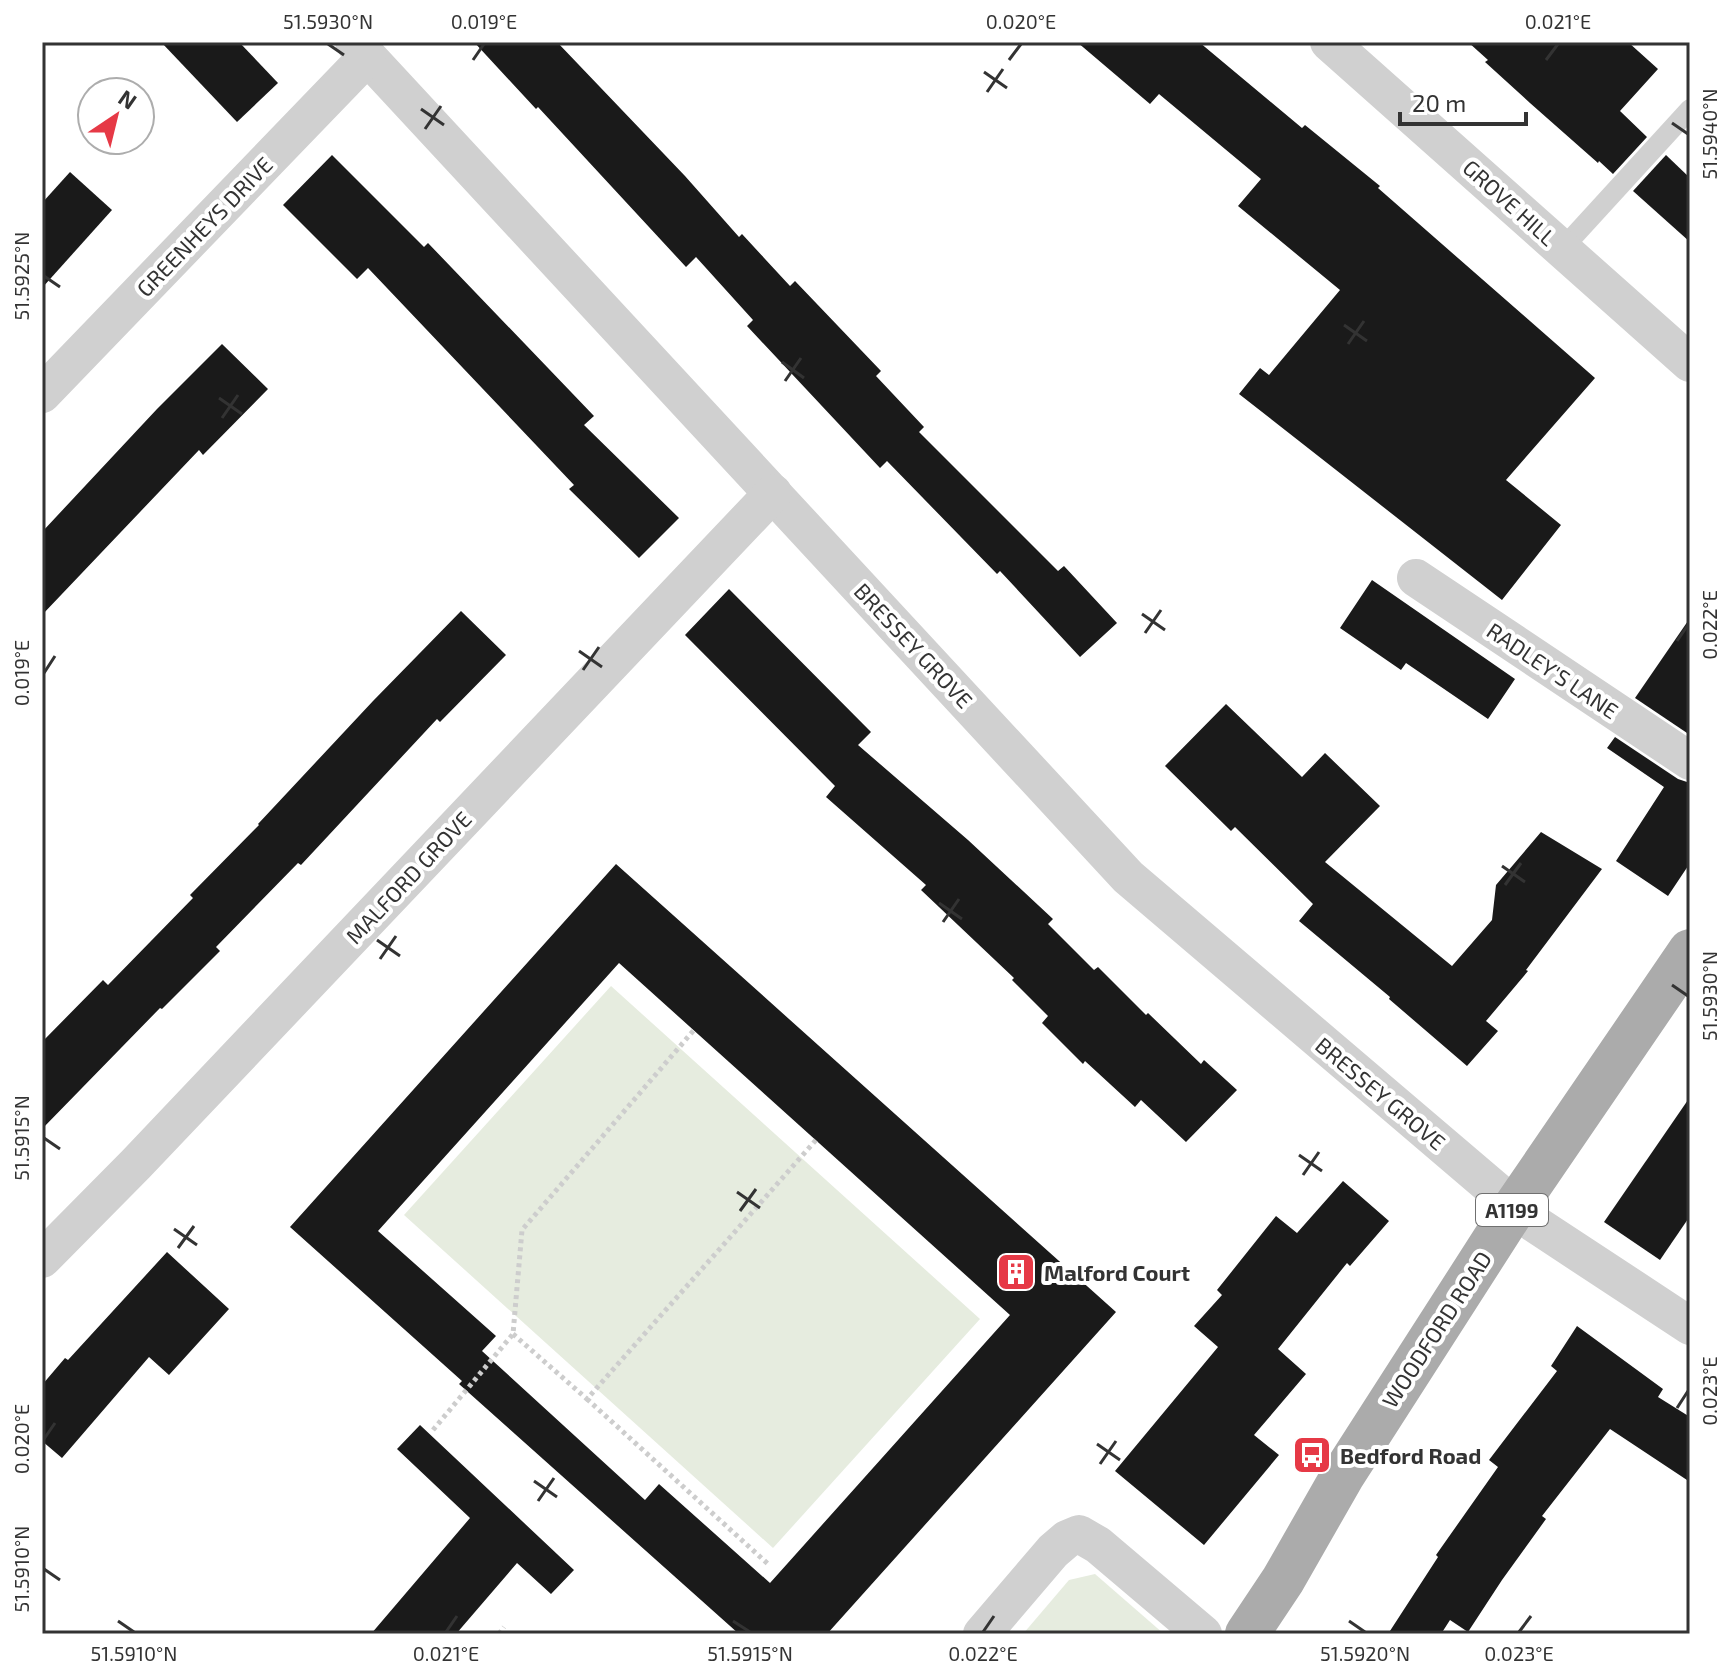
<svg xmlns="http://www.w3.org/2000/svg" width="1732" height="1676" viewBox="0 0 1732 1676" font-family="'Exo 2',sans-serif">
<style>
.green{fill:#e6ecdf}
.building{fill:#1a1a1a;fill-rule:evenodd}
.lines{fill:none;stroke-linecap:round;stroke-linejoin:round}
.path{stroke:#cdcdcd;stroke-width:5;stroke-dasharray:4 4;stroke-linecap:butt}
.lane{stroke:#d0d0d0;stroke-width:20}
.street{stroke:#d0d0d0;stroke-width:38}
.primary{stroke:#ababab;stroke-width:44}
.ticks{fill:none;stroke:#333;stroke-width:3}
.labels{text-anchor:middle;dominant-baseline:central;stroke-width:8;stroke-linejoin:round;paint-order:stroke}
.shield{fill:#fff;stroke:#707070;stroke-width:2}
.shield-label{font-size:20px;font-weight:bold;fill:#333}
.street-label{font-size:22px;fill:#333;stroke:#fff}
.poi-label{font-size:22px;font-weight:bold;fill:#333;stroke:#fff;text-anchor:start}
.neatline{fill:none;stroke:#333;stroke-width:3}
.ticks-label{font-size:20px;text-anchor:middle;fill:#333}
</style>
<rect width="100%" height="100%" fill="#fff"/>
<!-- green -->
<g class="green">
<polygon points="611,986 980,1319 773,1548 404,1215"/>
<polygon points="1095,1574 1164,1634 1023,1634 1069,1580"/>
</g>
<!-- building -->
<g class="building">
<polygon points="161,42 239,42 278,83 237,122"/>
<polygon points="474,42 557,42 685,176 739,237 742,234 790,286 795,281 881,371 876,376 924,427 919,432 1058,571 1064,566 1117,623 1080,657 1000,571 997,574 887,461 880,468 747,326 753,320 696,257 686,267 538,107 536,109"/>
<polygon points="1077,42 1199,42 1302,128 1305,125 1380,186 1378,188 1595,378 1506,480 1561,525 1502,600 1239,394 1260,368 1269,375 1340,290 1238,206 1261,179 1159,94 1150,104"/>
<polygon points="1468,42 1628,42 1658,69 1620,111 1647,137 1613,174 1599,161 1598,163 1530,103 1485,62 1488,60"/>
<polygon points="332,155 424,247 428,243 594,416 584,425 679,518 639,558 569,489 574,485 368,268 357,279 283,205"/>
<polygon points="1666,155 1690,178 1690,242 1633,191"/>
<polygon points="70,172 112,210 42,288 42,203"/>
<polygon points="222,344 268,389 203,455 199,450 42,615 42,532 157,409"/>
<polygon points="1372,580 1515,679 1488,719 1406,663 1401,670 1340,628"/>
<polygon points="729,589 871,732 858,745 968,840 1053,919 1048,924 1094,970 1098,967 1146,1015 1148,1013 1201,1064 1204,1060 1237,1090 1186,1142 1141,1100 1135,1107 1085,1061 1083,1064 1042,1023 1048,1016 1012,980 1014,978 921,890 926,885 826,797 835,786 685,635"/>
<polygon points="461,611 506,655 440,722 437,719 301,865 298,863 216,947 220,951 162,1009 160,1008 42,1129 42,1042 103,980 108,985 193,898 190,895 259,825 258,824 373,701"/>
<polygon points="1690,618 1690,735 1635,698"/>
<polygon points="1226,704 1302,777 1325,753 1380,806 1325,862 1452,966 1492,920 1496,885 1541,832 1602,869 1526,970 1528,971 1486,1021 1498,1031 1467,1066 1389,999 1390,997 1299,921 1313,904 1235,827 1231,831 1165,766"/>
<polygon points="1615,737 1678,779 1690,783 1690,863 1668,896 1616,861 1664,787 1607,748"/>
<path d="M 616,864 L 1116,1312 L 827,1634 L 739,1634 L 459,1384 L 462,1381 L 290,1227 ZM 619,963 L 1010,1315 L 770,1583 L 659,1484 L 645,1500 L 482,1351 L 496,1336 L 378,1231 Z"/>
<polygon points="1690,1097 1690,1216 1660,1260 1604,1222"/>
<polygon points="1343,1181 1389,1221 1350,1266 1347,1263 1278,1349 1306,1374 1254,1435 1279,1455 1204,1545 1115,1471 1218,1347 1194,1326 1222,1295 1217,1290 1276,1216 1297,1233"/>
<polygon points="167,1252 229,1309 169,1375 149,1357 62,1458 42,1441 42,1385 65,1358 68,1360"/>
<polygon points="1577,1326 1663,1389 1658,1397 1690,1417 1690,1482 1610,1429 1542,1516 1546,1519 1502,1580 1468,1632 1450,1620 1441,1634 1388,1634 1438,1557 1436,1555 1498,1467 1489,1460 1557,1371 1551,1366"/>
<polygon points="420,1425 574,1570 551,1594 517,1563 456,1634 371,1634 470,1518 397,1449"/>
</g>
<g class="lines">
<!-- path -->
<g class="path">
<polyline points="513,1334 587,1399 816,1140"/>
<polyline points="587,1399 768,1564"/>
<polyline points="433,1430 513,1334 522,1230 694,1030"/>
<polyline points="499,1634 504,1627"/>
</g>
<!-- lane -->
<polyline class="lane" points="1562,249 1690,109"/>
<!-- street -->
<g class="street">
<polyline points="354,42 1128,877 1535,1224 1690,1326"/>
<polyline points="1329,42 1690,363"/>
<polyline points="42,394 367,57"/>
<polyline points="1416,578 1690,761"/>
<polyline points="42,1259 136,1164 773,493"/>
<polyline points="982,1634 1053,1551 1067,1539 1079,1534 1098,1545 1203,1634"/>
</g>
<!-- primary -->
<polyline class="primary" points="1247,1634 1283,1580 1343,1475 1515,1207 1690,951"/>
</g>
<!-- ticks -->
<path class="ticks" d="M 328,44 L 344,55M 473,60 L 484,44M 1009,60 L 1021,44M 1546,60 L 1558,44M 984,72 L 1007,88M 987,92 L 1003,69M 421,109 L 444,125M 1672,123 L 1688,134M 425,129 L 441,106M 44,276 L 60,287M 1344,325 L 1367,341M 1348,344 L 1364,321M 782,362 L 804,378M 785,381 L 801,358M 219,398 L 242,414M 222,418 L 238,395M 1142,614 L 1165,630M 1145,633 L 1161,610M 1677,641 L 1688,625M 579,651 L 602,667M 583,670 L 599,647M 44,673 L 55,656M 1502,866 L 1525,882M 1505,885 L 1521,863M 939,903 L 962,919M 943,922 L 959,899M 377,940 L 400,956M 380,959 L 396,936M 1672,985 L 1688,996M 44,1138 L 60,1149M 1299,1155 L 1322,1171M 1303,1175 L 1319,1152M 737,1192 L 760,1208M 740,1211 L 756,1189M 174,1229 L 197,1245M 178,1248 L 194,1226M 1677,1408 L 1688,1391M 44,1439 L 55,1423M 1097,1444 L 1120,1460M 1100,1464 L 1116,1441M 534,1481 L 557,1497M 538,1501 L 554,1478M 44,1569 L 60,1580M 118,1621 L 134,1632M 733,1621 L 750,1632M 1349,1621 L 1365,1632M 446,1632 L 457,1616M 983,1632 L 994,1616M 1519,1632 L 1531,1616"/>
<!-- icons -->
<defs>
<symbol id="building-square" viewBox="-11 -11 22 22"><rect x="-9" y="-9" width="18" height="18" rx="4" fill="#e63946" stroke="#fff"/><path d="M-4-6H4V6H1V3H-1V6H-4ZM-2.5-4.3h1.7v1.8h-1.7ZM.8-4.3h1.7v1.8H.8ZM-2.5-1h1.7V.8h-1.7ZM.8-1h1.7V.8H.8Z" fill="#fff"/></symbol>
<symbol id="bus-square" viewBox="-11 -11 22 22"><rect x="-9" y="-9" width="18" height="18" rx="4" fill="#e63946" stroke="#fff"/><path d="M-5-6H5V4H4V6H2V4H-2V6H-4V4H-5ZM-3.5-4V0h7V-4ZM-3.5 1.2v1.5H-2V1.2ZM2 1.2v1.5H3.5V1.2Z" fill="#fff"/></symbol>
</defs>
<g fill-rule="evenodd">
<use href="#building-square" x="994" y="1250" width="44" height="44"/>
<use href="#bus-square" x="1290" y="1433" width="44" height="44"/>
</g>
<g class="labels">
<!-- shield labels -->
<rect class="shield" x="1476" y="1194" width="72" height="32" rx="6"/>
<g class="shield-label">
<text x="1512" y="1210">A1199</text>
</g>
<!-- street labels -->
<g class="street-label">
<text transform="translate(1510 202) rotate(42)">GROVE HILL</text>
<text transform="translate(204 226) rotate(-46)">GREENHEYS DRIVE</text>
<text transform="translate(914 645) rotate(47)">BRESSEY GROVE</text>
<text transform="translate(1553 670) rotate(34)">RADLEY'S LANE</text>
<text transform="translate(408 877) rotate(-47)">MALFORD GROVE</text>
<text transform="translate(1381 1093) rotate(40)">BRESSEY GROVE</text>
<text transform="translate(1436 1329) rotate(-57)">WOODFORD ROAD</text>
</g>
<!-- poi labels -->
<g class="poi-label">
<text x="1044" y="1272">Malford Court</text>
<text x="1340" y="1455">Bedford Road</text>
</g>
</g>
<!-- border -->
<rect width="1732" height="1676" fill="none" stroke="#ffffff" stroke-width="88"/>
<!-- north arrow -->
<g transform="translate(116 116) rotate(35)"><circle r="38" fill="#ffffff" stroke="#adadad" stroke-width="2"/>
<path d="M0-6L14 30L0 20L-14 30Z" fill="#e63946"/>
<text y="-12" font-size="22" font-weight="bold" text-anchor="middle" fill="#333333">N</text>
</g>
<!-- scale -->
<path d="M1400 112v12h126v-12" fill="none" stroke="#333333" stroke-width="4"/>
<text x="1412" y="112" font-size="24" fill="#333333" stroke="#ffffff" stroke-width="6" paint-order="stroke">20 m</text>
<rect x="44" y="44" width="1644" height="1588" class="neatline"/>
<g class="ticks-label">
<text x="328" y="29">51.5930°N</text>
<text x="484" y="29">0.019°E</text>
<text x="1021" y="29">0.020°E</text>
<text x="1558" y="29">0.021°E</text>
<text transform="translate(1710 134) rotate(-90)" y="7">51.5940°N</text>
<text transform="translate(22 276) rotate(-90)" y="7">51.5925°N</text>
<text transform="translate(1710 625) rotate(-90)" y="7">0.022°E</text>
<text transform="translate(22 673) rotate(-90)" y="7">0.019°E</text>
<text transform="translate(1710 996) rotate(-90)" y="7">51.5930°N</text>
<text transform="translate(22 1138) rotate(-90)" y="7">51.5915°N</text>
<text transform="translate(1710 1391) rotate(-90)" y="7">0.023°E</text>
<text transform="translate(22 1439) rotate(-90)" y="7">0.020°E</text>
<text transform="translate(22 1569) rotate(-90)" y="7">51.5910°N</text>
<text x="134" y="1661">51.5910°N</text>
<text x="446" y="1661">0.021°E</text>
<text x="750" y="1661">51.5915°N</text>
<text x="983" y="1661">0.022°E</text>
<text x="1365" y="1661">51.5920°N</text>
<text x="1519" y="1661">0.023°E</text>
</g>
</svg>
